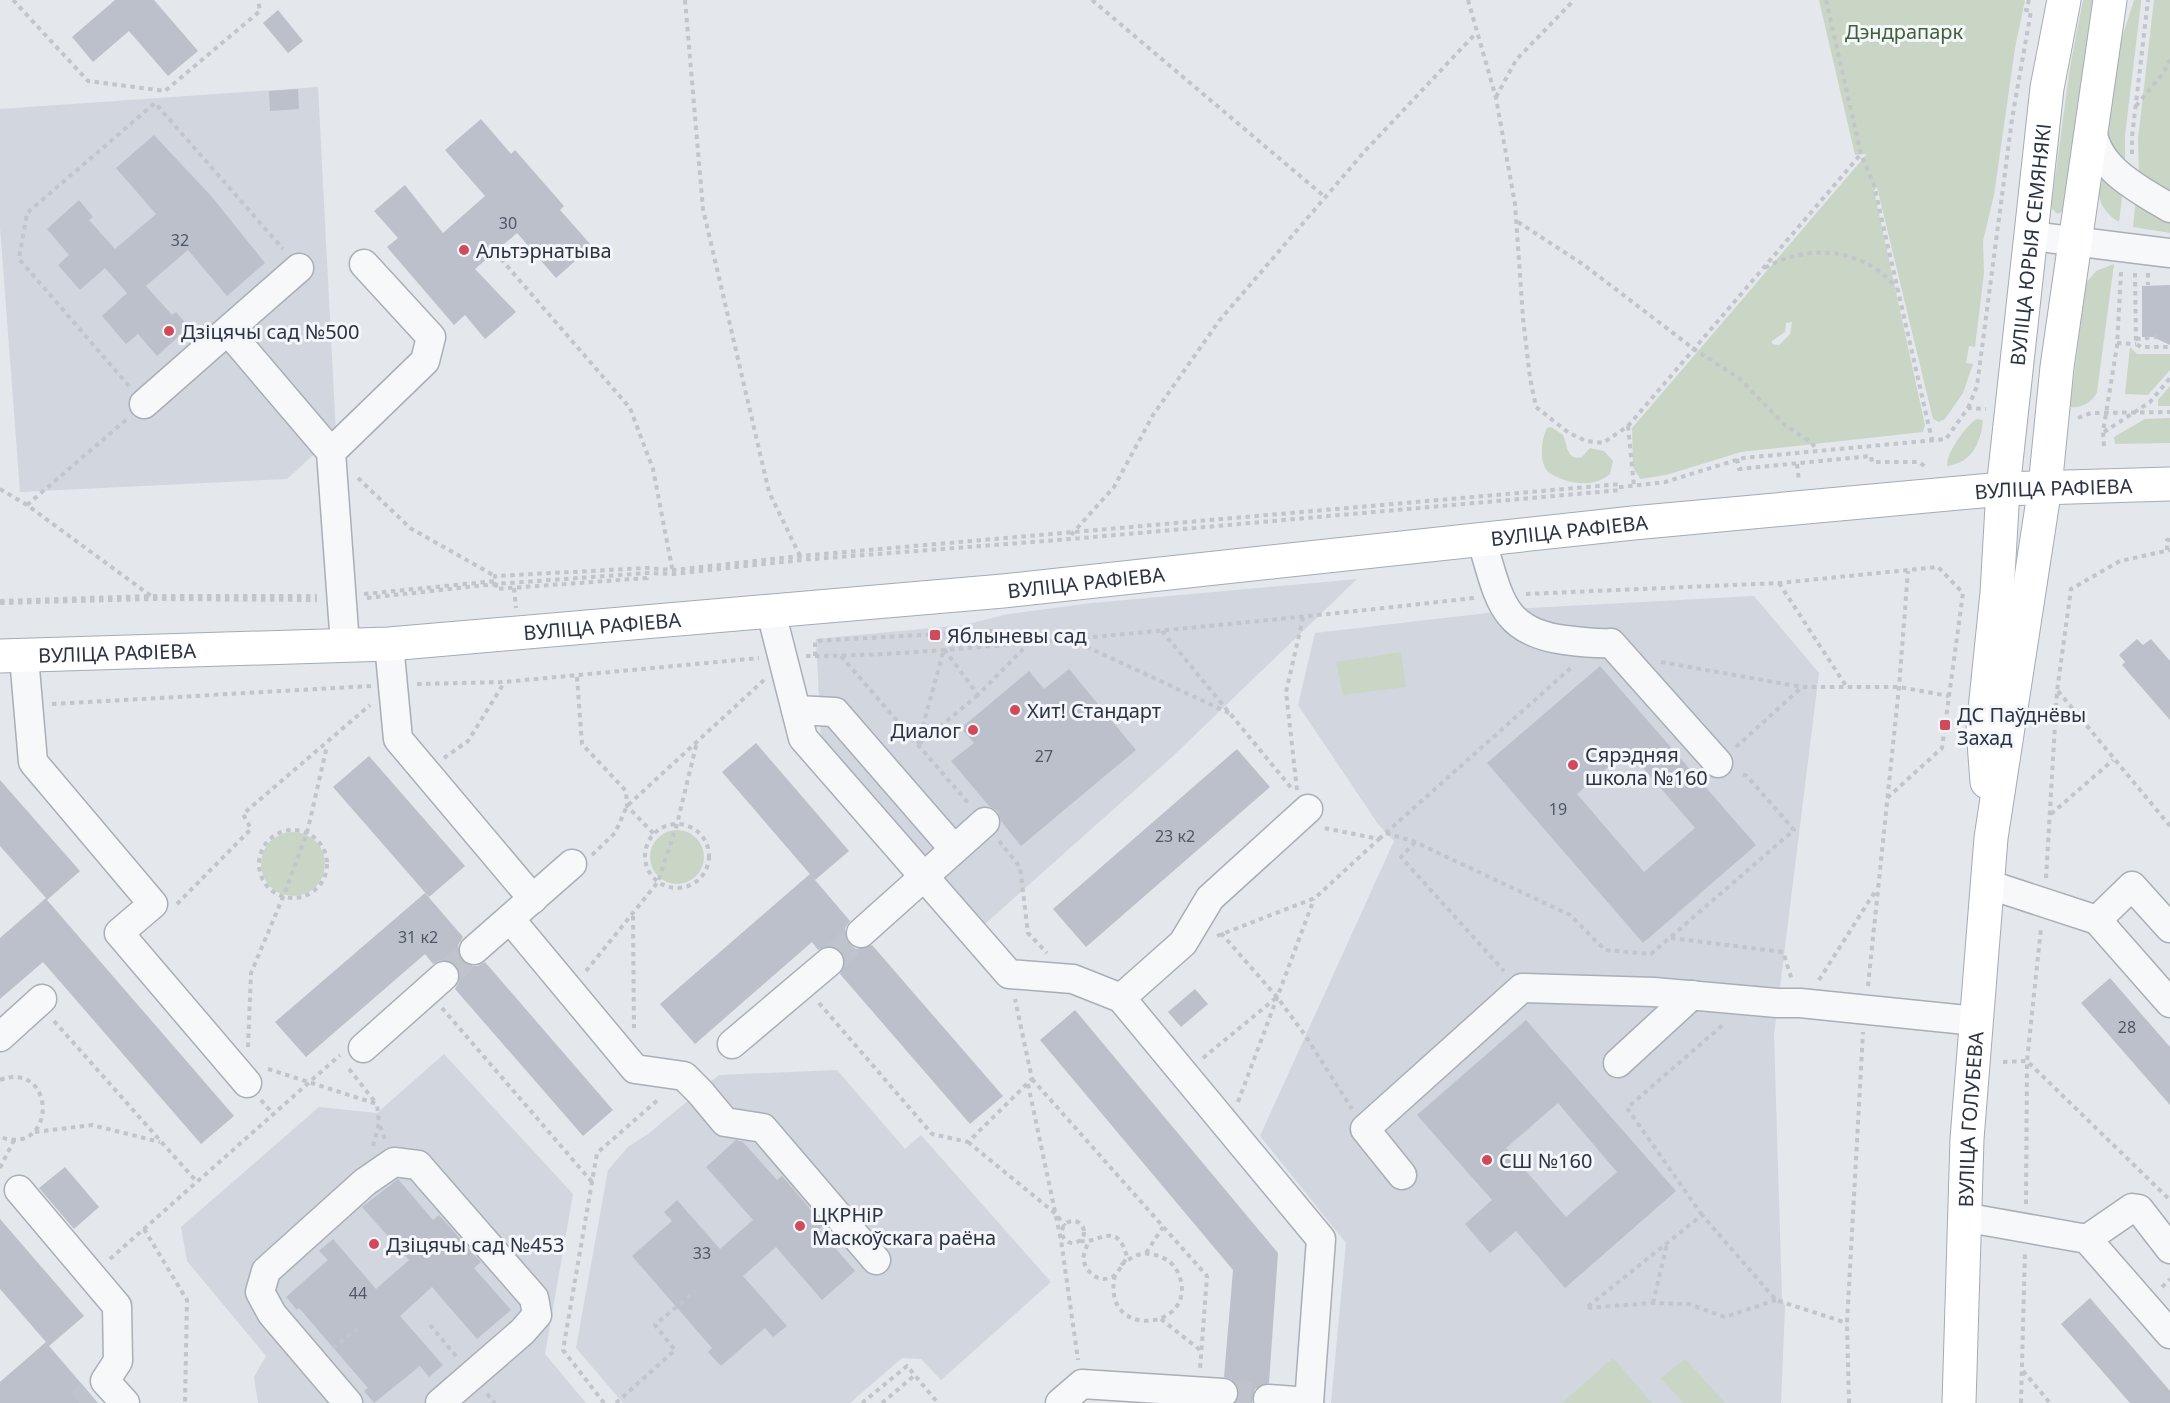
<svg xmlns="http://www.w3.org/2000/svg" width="2170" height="1403" viewBox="0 0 2170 1403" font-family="'Noto Sans',sans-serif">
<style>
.built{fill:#d2d6de}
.green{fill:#c9d6c5;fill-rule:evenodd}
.building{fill:#bbc0ca;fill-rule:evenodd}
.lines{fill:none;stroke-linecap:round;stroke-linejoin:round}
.minor-tunnel{stroke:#bfc3cb;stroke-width:28;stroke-dasharray:28 14;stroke-linecap:butt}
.minor-casing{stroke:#a9aeb7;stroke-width:31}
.major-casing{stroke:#a3abb8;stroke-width:35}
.path{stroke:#c2c5cb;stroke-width:4;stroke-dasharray:4.5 4.5;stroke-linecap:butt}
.minor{stroke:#f7f8fa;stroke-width:28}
.major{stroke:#fff;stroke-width:33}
.poi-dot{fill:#d1495b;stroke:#f4f6f9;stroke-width:2}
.labels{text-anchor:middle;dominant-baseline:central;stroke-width:6;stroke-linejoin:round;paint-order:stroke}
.number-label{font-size:16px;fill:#4f5766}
.park-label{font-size:20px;fill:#3f6138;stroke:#f4f6f9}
.street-label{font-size:20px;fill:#2b3445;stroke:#f4f6f9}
.poi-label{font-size:20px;fill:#2b3445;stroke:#f4f6f9;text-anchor:start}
</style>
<rect width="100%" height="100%" fill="#e4e7ec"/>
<!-- built -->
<g class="built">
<polygon points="318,87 336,434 287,479 20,492 0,227 0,109"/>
<polygon points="1357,579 1171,758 985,924 869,798 821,739 816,639 964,625 1008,614 1092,603"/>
<polygon points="1754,596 1819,673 1774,1035 1782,1298 1785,1306 1781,1403 1331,1403 1346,1243 1260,1136 1394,841 1378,824 1298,705 1315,633 1530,608"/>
<polygon points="444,1054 573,1194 545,1354 586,1403 258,1403 254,1377 266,1356 187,1261 181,1227 319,1107 377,1113"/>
<polygon points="837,1070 905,1149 921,1135 1051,1282 941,1380 921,1359 902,1358 850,1403 623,1403 576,1348 608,1170 628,1147 648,1134 719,1075"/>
</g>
<!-- green -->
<g class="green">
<path d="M 1819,0 L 2025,0 L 2015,48 L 1994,195 L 1983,241 L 1984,273 L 1975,347 L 1969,346 L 1966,363 L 1973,364 L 1963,393 L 1945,419 L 1939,422 L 1933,419 L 1877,187 L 1874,191 L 1925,425 L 1923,432 L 1741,452 L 1666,475 L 1640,479 L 1633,467 L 1632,428 L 1867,154 L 1855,155 ZM 1792,322 L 1790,334 L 1779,345 L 1772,344 L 1772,341 L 1785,332 L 1786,323 Z"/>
<polygon points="2083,0 2093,0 2064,211 2058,214 2051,208 2070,67"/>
<path d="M 2134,0 L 2141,0 L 2141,3 L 2125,135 L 2125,165 C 2114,156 2108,140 2108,126 L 2118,50 Z"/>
<polygon points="2154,0 2170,0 2170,197 2139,176 2138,139"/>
<path d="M 2104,178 L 2123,189 L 2119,222 C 2104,214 2091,193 2104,178 Z"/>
<polygon points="2136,197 2170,220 2170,233 2133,227"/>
<path d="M 2114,264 L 2097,392 C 2092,403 2081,408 2070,407 L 2086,283 L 2096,271 Z"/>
<polygon points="2130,347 2137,354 2170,354 2170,370 2148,395 2125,394"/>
<polygon points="2170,386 2170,406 2158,406 2158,400"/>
<polygon points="2170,418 2170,443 2115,444 2114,437 2145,419"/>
<path d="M 1977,419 L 1983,420 C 1981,442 1972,463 1947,466 C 1946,453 1966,425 1977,419 Z"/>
<path d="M 1551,427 L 1563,435 C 1568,445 1566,461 1582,457 L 1590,448 L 1604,451 L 1613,461 L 1610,474 C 1593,489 1566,484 1548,472 C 1539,461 1541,440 1547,428 Z"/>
<polygon points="1401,652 1406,687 1343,695 1336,662"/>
<circle cx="677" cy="857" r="27"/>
<circle cx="293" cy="864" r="32"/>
<polygon points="1613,1358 1652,1403 1562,1403"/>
<polygon points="1685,1359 1725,1403 1683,1403 1661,1378"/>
</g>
<!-- building -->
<g class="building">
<polygon points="115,0 154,0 198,51 168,76 129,31 93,62 72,37"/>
<polygon points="278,10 303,41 288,53 263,23"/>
<polygon points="298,89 299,109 270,111 269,91"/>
<polygon points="481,119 511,154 515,150 564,206 560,210 592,246 556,278 517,233 475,269 516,312 485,339 465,315 454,325 387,247 398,238 374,211 405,185 443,233 485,196 445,150"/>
<polygon points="154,135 212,197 265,263 227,296 188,250 146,286 172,315 176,312 189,327 157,356 138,334 126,344 102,316 127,293 105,268 80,290 58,265 69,255 47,229 79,200 93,217 89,220 115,249 156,214 116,168"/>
<polygon points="2170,285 2170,345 2153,337 2142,337 2142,286"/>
<polygon points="2137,639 2143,645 2151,639 2170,661 2170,720 2122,665 2125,662 2119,655"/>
<path d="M 1600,666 L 1756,845 L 1643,943 L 1487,763 ZM 1628,750 L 1695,828 L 1644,872 L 1577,794 Z"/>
<polygon points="1069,669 1136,750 1021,846 1001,821 998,811 989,806 951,761 974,743 961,728 1029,671 1044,689"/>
<polygon points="756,743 849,851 815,880 722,772"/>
<polygon points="1237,749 1270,787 1086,947 1053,909"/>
<polygon points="369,756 465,866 429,897 333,787"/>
<polygon points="0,780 80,871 47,900 234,1116 201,1144 43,962 0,999 0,938 46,898 0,846"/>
<polygon points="810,874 850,921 845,928 848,944 856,949 872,945 1003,1096 970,1124 840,974 845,960 842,952 835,947 827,946 818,950 812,942 695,1044 660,1004"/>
<polygon points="425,893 463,937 458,945 461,960 469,966 478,966 485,962 613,1110 583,1136 455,989 459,982 460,973 457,966 450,961 441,960 433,964 425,954 306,1057 275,1022"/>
<polygon points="2110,978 2170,1047 2170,1105 2081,1003"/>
<polygon points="1195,989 1208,1004 1181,1027 1168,1012"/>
<polygon points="1075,1010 1278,1253 1269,1383 1255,1389 1252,1403 1236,1403 1239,1395 1238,1386 1233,1380 1224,1377 1233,1270 1040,1040"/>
<path d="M 1526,1020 L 1676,1191 L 1565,1288 L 1516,1231 L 1490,1253 L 1465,1224 L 1492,1200 L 1417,1115 ZM 1558,1103 L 1617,1172 L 1566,1217 L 1506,1148 Z"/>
<polygon points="736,1140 743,1142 777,1180 782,1176 824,1225 819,1229 855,1271 822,1300 776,1247 743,1276 787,1326 773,1337 765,1328 721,1366 708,1352 712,1348 632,1256 672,1221 664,1212 677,1200 720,1249 753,1220 706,1167"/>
<polygon points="65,1167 99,1207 74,1229 39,1188"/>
<polygon points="398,1179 433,1220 439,1215 481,1262 474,1268 511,1310 477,1339 432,1287 400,1316 443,1365 429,1377 420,1366 374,1403 364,1391 368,1388 299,1308 297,1310 286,1297 328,1260 319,1251 333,1239 376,1289 409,1260 362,1207"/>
<polygon points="0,1219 84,1316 49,1346 98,1403 0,1403 0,1382 46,1342 0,1289"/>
<polygon points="2090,1298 2170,1391 2170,1403 2130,1403 2061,1324"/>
</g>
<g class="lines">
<!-- minor-tunnel -->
<g class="minor-tunnel">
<polyline points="829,962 861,933"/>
<polyline points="444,976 474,950"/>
<polyline points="1223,1393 1268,1399"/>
<polyline points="79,1403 90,1394"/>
</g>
<defs>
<g id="minor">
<path d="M 2092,124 C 2092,166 2138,189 2170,208"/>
<polyline points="2031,236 2170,253"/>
<polyline points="228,331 331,452 345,645"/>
<polyline points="144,404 299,268"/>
<polyline points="331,452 425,361 431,337 364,264"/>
<path d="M 1481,539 C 1499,594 1499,632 1565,640 C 1580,642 1595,644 1611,643 L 1718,763"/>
<polyline points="771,612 803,738 1009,974 1073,979 1121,998 1321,1239 1309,1403"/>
<polyline points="389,644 398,739 533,899"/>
<polyline points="24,657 33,762 153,904 119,933 247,1083"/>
<polyline points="796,710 835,712 954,849"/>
<polyline points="1987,884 2097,920 2170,1003"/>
<polyline points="510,919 635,1069 684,1076 700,1092 725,1122 763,1128 876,1260"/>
<polyline points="2097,920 2132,886 2170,928"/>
<polyline points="861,933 985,822"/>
<polyline points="474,950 572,864"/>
<polyline points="1121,998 1183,943 1210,898 1308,809"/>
<polyline points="0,1037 42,999"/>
<polyline points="732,1044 829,962"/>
<polyline points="363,1048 444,976"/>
<polyline points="1618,1063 1692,995"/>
<polyline points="1402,1175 1365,1129 1522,988 1654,992 1777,1003 1800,1003 1976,1021"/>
<polyline points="19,1190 117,1306 118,1361 105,1381 125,1403"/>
<polyline points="1963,1217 2087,1239 2170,1334"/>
<polyline points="2087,1239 2132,1208 2139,1209 2170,1249"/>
<polyline points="1268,1399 1309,1402"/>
<polyline points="348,1403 272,1314 260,1292 266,1271 365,1182 394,1162 418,1165 534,1298 537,1315 522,1332 440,1403"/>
<polyline points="1060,1403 1082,1384 1223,1393"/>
</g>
<g id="major">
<path id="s1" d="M 0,656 L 389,644 L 1003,591 L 1633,523 L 2003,489 L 2170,484"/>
<path id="s2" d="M 1987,782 L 1983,729 L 1997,593 L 2003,489 L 2047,88 L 2064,0"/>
<path id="s3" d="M 1959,1403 L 1967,1139 L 1991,838 L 2045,487 L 2057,367 L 2110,0"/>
</g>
</defs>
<!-- minor casing -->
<use href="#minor" class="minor-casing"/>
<!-- major casing -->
<use href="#major" class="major-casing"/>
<!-- path -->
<g class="path">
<polyline points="13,0 88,81 165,91 260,11 258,0"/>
<polyline points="685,0 703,209 769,492 800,556"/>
<polyline points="1092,0 1325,197"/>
<polyline points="1468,0 1496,98 1515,204 1523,318 1530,378 1536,407 1569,433 1586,441 1603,443 1628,426 1634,486"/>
<polyline points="1826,0 1861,154 1874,185 1932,440"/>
<polyline points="1496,97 1516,60 1574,0"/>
<polyline points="2136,106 2164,72 2170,60"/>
<polyline points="2132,154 2132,137 2148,0"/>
<polyline points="1518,222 1584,265 1694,349 1740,379 1785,425 1812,443 1817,451"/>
<polyline points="495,252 630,408 653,469 673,573"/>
<path d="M 1765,268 C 1807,243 1866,248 1896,288"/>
<polyline points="2135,273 2136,344 2141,347 2170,347"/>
<polyline points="2148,273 2148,285"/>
<polyline points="2136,339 2157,337"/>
<polyline points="2117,343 2136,344"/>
<polyline points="129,386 19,259 27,213 155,103 283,249"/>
<polyline points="1968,408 1977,386 2012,119 2031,11 2026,10 2029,0"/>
<polyline points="2078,418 2091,413 2170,412"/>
<polyline points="1628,426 1861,154"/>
<polyline points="2104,432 2150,402 2170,378"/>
<polyline points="2104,446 2103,432 2117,346 2121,272"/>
<polyline points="1737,459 1739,469 1871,456 1872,462 1919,462 1927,468"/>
<polyline points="1797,464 1799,481"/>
<polyline points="358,478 410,528 495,576"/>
<polyline points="0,489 27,505 151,596"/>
<polyline points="27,505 127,419"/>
<polyline points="1071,535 1114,487 1153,415 1219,321 1365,151 1476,33"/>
<polyline points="2167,550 2167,540 2170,540"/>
<polyline points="496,583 496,589 647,578 647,572"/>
<polyline points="1779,583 1846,686"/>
<polyline points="514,588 516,608"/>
<polyline points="364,594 496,581 495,576 647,568 673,570 800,556 1621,484 1621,487 1665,482 1743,458 1946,439 1968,408 1986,409"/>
<polyline points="1526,594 1779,583 1938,567 1963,593 1942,748 1887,798"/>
<polyline points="367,598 496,584 647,573 673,574 801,560 1071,539 1621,490 1621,487"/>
<polyline points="0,601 150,596 317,596"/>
<polyline points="0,603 151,599 317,600"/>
<polyline points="1162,631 1293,790"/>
<polyline points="1070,639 1229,713"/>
<path d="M 806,656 C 898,656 990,646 1082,638 C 1212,626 1343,613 1474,598"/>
<polyline points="815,656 815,641 992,631 993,645"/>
<polyline points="841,656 970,805"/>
<polyline points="1661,662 1802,687 1899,687 1949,696"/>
<polyline points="577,677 582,744 626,791 627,806 654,834"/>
<polyline points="417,684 504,682 759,658"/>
<polyline points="2058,691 2170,826"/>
<polyline points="52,704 371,686"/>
<polyline points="918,744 944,649 978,695 1029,643"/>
<polyline points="919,744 978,695"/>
<polyline points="1736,747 1802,687"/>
<polyline points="444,758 468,741 504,683"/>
<polyline points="1297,790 1286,692 1303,618"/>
<polyline points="2051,814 2113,760"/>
<circle cx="677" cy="856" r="32"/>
<circle cx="293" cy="864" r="34"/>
<polyline points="1386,833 1415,842 1570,915 1605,950 1651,954 1794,830 1747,776 1740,773"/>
<polyline points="1379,839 1573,666"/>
<polyline points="999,841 1020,867 1028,933 1047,953"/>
<polyline points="1415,842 1401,857 1504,971"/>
<polyline points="592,855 615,833 627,806 764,680"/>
<polyline points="2046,878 2057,691 2071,589 2120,561 2170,550"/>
<polyline points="177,904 251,829 243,814 370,705"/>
<polyline points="633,916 634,1028"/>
<polyline points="1221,933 1277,997 1305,1035 1352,1109"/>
<polyline points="1217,936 1315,898 1379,839 1324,828"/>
<polyline points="1671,938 1783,952 1792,980"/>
<polyline points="586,971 658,882 677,824 697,742"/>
<polyline points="1819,980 1876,890"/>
<polyline points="1868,986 1899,687 1908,571"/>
<polyline points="819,1003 932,1134 968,1142 1032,1079 1015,999"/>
<polyline points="442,1008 592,1182"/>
<polyline points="54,1021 197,1182"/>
<polyline points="248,1047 251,973 283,897 307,833 327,746"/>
<polyline points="1203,1058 1276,998"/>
<polyline points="2003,1062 2027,1061 2170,1200"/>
<polyline points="268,1069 377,1104 379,1123"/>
<polyline points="349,1069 376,1103"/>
<polyline points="1032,1079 1207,1276 1200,1369"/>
<path d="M 0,1080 C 56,1059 58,1157 0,1137"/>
<polyline points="1028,1084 1061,1240 1078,1360"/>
<polyline points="261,1100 273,1114"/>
<polyline points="1238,1102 1314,899"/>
<polyline points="35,1132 92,1125 160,1142"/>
<polyline points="968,1142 1056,1214 1065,1226"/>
<polyline points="373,1146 379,1123 386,1142"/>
<polyline points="0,1168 14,1140"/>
<polyline points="2026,1204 2027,1061 2041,928"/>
<polyline points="1702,1215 1627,1108 1725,1023"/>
<circle cx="1073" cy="1232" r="11"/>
<polyline points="144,1229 187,1300 185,1403"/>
<path d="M 1080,1241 C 1099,1244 1117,1219 1127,1257 C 1123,1263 1118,1274 1112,1277 C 1098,1284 1085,1271 1083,1258 L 1088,1242"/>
<polyline points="1146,1253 1163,1227"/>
<polyline points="110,1259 340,1055"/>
<path d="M 1115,1275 C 1100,1342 1200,1330 1179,1275 C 1174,1262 1163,1256 1150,1254 C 1139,1252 1130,1258 1121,1265"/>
<polyline points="2162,1287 2170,1279"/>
<polyline points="1776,1300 1725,1317 1689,1304 1653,1303 1586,1308 1702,1215 1776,1300 1847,1323"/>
<polyline points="1653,1303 1667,1244"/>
<polyline points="1161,1319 1200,1350"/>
<polyline points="430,1325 456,1356"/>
<polyline points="333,1348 358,1328"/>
<polyline points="2023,1371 2050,1403"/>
<polyline points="487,1394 495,1403"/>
<polyline points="604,1403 563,1350 597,1153 660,1098"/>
<polyline points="616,1403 675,1350 655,1325 695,1291"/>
<polyline points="862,1403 907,1366 938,1403"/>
<polyline points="882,1403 915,1375"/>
<polyline points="1849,1403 1847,1323 1863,1032"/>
<polyline points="2021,1403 2025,1251"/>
</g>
<!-- minor -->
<use href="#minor" class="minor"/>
<!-- major -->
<use href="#major" class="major"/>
</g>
<!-- markers -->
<g class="poi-dot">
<circle cx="464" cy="250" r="6"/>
<circle cx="169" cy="331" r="6"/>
<rect x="929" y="629" width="12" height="12" rx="3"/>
<circle cx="1015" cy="710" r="6"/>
<rect x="1939" y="719" width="12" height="12" rx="3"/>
<circle cx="973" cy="730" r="6"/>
<circle cx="1573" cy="765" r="6"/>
<circle cx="1487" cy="1160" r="6"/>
<circle cx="800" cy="1226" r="6"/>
<circle cx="374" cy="1244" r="6"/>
</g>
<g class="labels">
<!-- number labels -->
<g class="number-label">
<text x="508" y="223">30</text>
<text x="180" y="240">32</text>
<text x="1044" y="756">27</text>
<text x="1558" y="809">19</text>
<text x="1175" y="836">23 к2</text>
<text x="418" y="937">31 к2</text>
<text x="2127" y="1027">28</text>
<text x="702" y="1253">33</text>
<text x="358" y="1293">44</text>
</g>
<!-- park labels -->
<g class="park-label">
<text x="1904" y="31">Дэндрапарк</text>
</g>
<!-- street labels -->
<g class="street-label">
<text stroke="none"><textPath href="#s2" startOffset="540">ВУЛІЦА ЮРЫЯ СЕМЯНЯКІ</textPath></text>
<text stroke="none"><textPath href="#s1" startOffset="2061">ВУЛІЦА РАФІЕВА</textPath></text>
<text stroke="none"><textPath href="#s1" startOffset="1575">ВУЛІЦА РАФІЕВА</textPath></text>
<text stroke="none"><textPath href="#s1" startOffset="1089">ВУЛІЦА РАФІЕВА</textPath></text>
<text stroke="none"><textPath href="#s1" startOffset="603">ВУЛІЦА РАФІЕВА</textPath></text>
<text stroke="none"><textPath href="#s1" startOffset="117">ВУЛІЦА РАФІЕВА</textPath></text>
<text stroke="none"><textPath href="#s3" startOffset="284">ВУЛІЦА ГОЛУБЕВА</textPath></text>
</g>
<!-- poi labels -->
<g class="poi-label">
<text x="476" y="250">Альтэрнатыва</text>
<text x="181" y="331">Дзіцячы сад №500</text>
<text x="947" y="635">Яблыневы сад</text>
<text x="1027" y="710">Хит! Стандарт</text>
<text x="1957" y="714">ДС Паўднёвы<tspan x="1957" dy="23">Захад</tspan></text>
<text x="961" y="730" text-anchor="end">Диалог</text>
<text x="1585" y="754">Сярэдняя<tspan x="1585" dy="23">школа №160</tspan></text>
<text x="1499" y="1160">СШ №160</text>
<text x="812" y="1214">ЦКРНіР<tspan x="812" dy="23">Маскоўскага раёна</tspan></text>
<text x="386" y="1244">Дзіцячы сад №453</text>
</g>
</g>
</svg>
